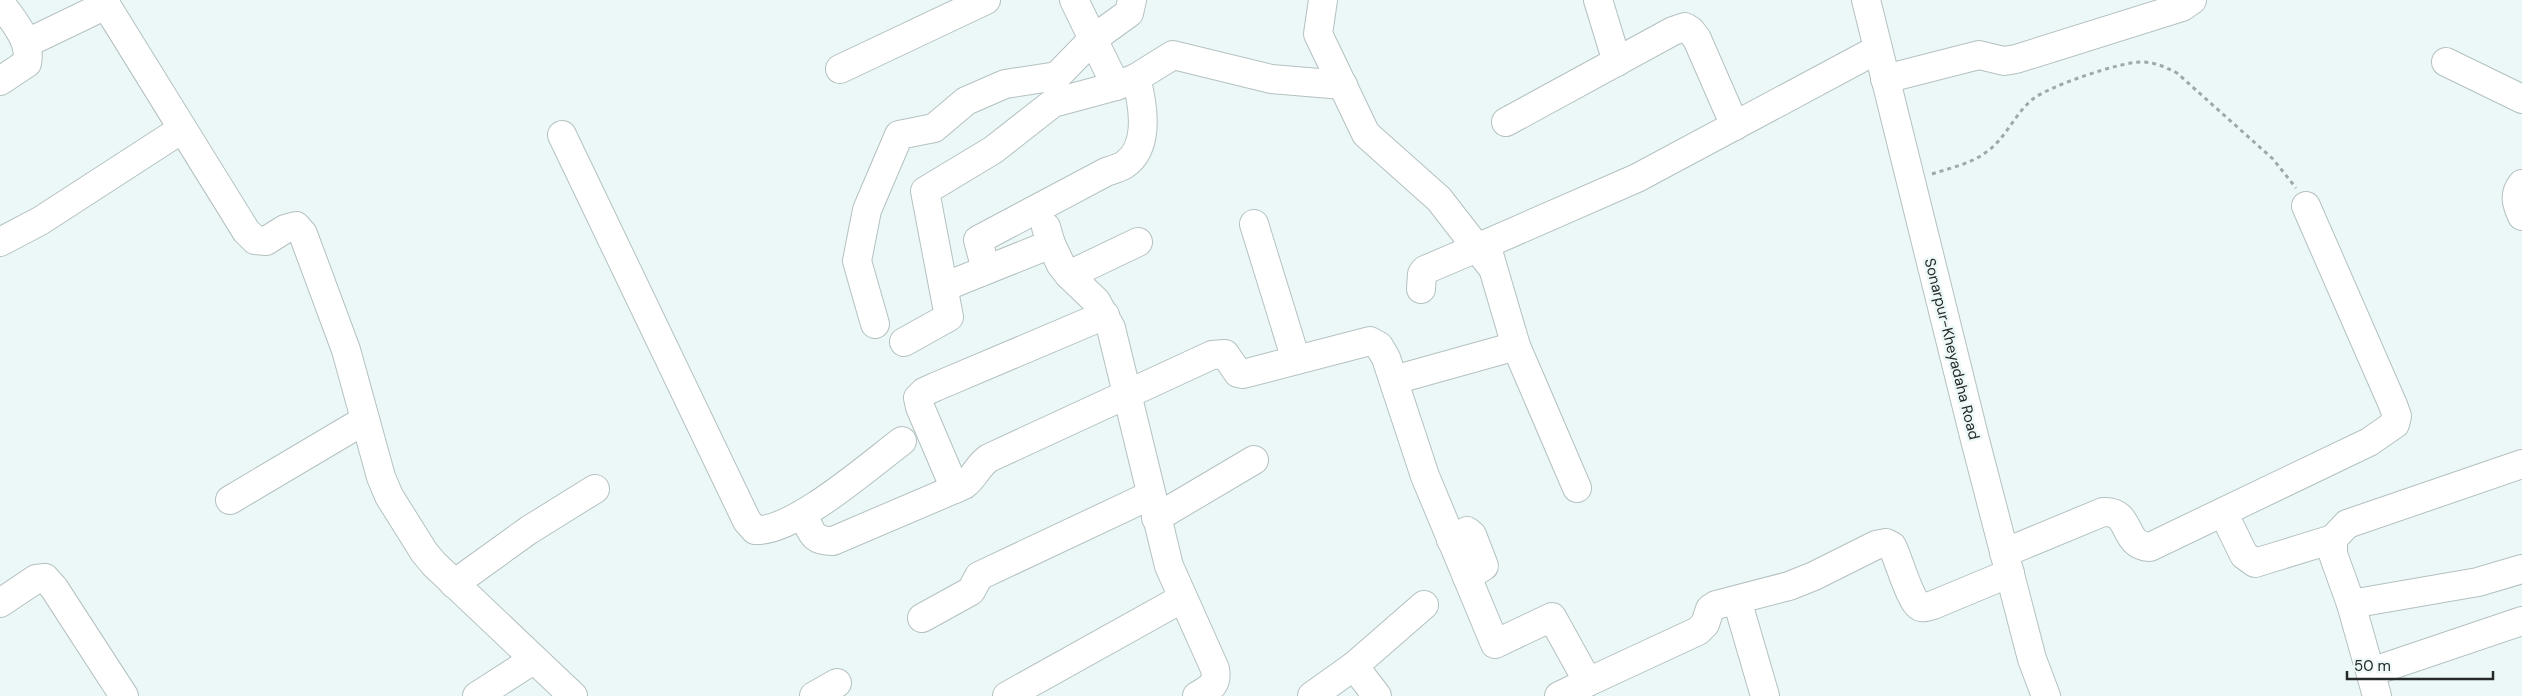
<svg xmlns="http://www.w3.org/2000/svg" width="2522" height="696" viewBox="0 0 2522 696" font-family="'DM Sans',sans-serif">
<style>
.lines{fill:none;stroke-linecap:round;stroke-linejoin:round}
.minor-casing{stroke:#b4c1c0;stroke-width:30}
.major-casing{stroke:#b4c1c0;stroke-width:30}
.path{stroke:#9fa8a8;stroke-width:3;stroke-dasharray:4 4;stroke-linecap:butt}
.minor{stroke:#fff;stroke-width:28}
.major{stroke:#fff;stroke-width:28}
.labels{text-anchor:middle;dominant-baseline:central;stroke-width:5;stroke-linejoin:round;paint-order:stroke}
.street-label{font-size:15px;fill:#252929;stroke:#ebf8f7}
</style>
<rect width="100%" height="100%" fill="#ebf8f7"/>
<g class="lines">
<defs>
<g id="minor">
<polyline points="103,0 246,231 255,240 266,241 285,229 296,226 303,234 346,350 381,477 389,496 424,552 434,564 573,696"/>
<polyline points="1074,0 1116,86"/>
<polyline points="1323,0 1318,34 1366,134 1439,199 1491,266"/>
<polyline points="1598,0 1617,62"/>
<path d="M 0,2 C 12,20 32,40 27,63 L 0,81"/>
<polyline points="27,43 106,5"/>
<polyline points="2446,62 2522,99"/>
<polyline points="840,69 986,0"/>
<polyline points="1136,78 1173,55 1271,79 1343,85"/>
<polyline points="1885,79 1979,55 2004,61 2016,59 2182,7 2192,0"/>
<polyline points="1506,122 1673,31 1685,27 1691,31 1697,39 1735,126"/>
<path d="M 562,135 L 747,521 L 755,530 C 793,533 870,465 902,441"/>
<path d="M 2522,184 C 2513,195 2517,205 2522,216"/>
<polyline points="1254,224 1296,360"/>
<polyline points="0,242 40,221 182,129"/>
<path d="M 1051,244 L 1061,265 L 1069,275 L 1096,301 L 1111,328 L 1169,566 L 1215,669 C 1218,685 1210,688 1197,696"/>
<polyline points="1069,275 1138,242"/>
<polyline points="944,287 1051,244 1046,227"/>
<polyline points="1421,289 1422,274 1425,270 1486,244"/>
<polyline points="875,324 857,261 867,210 899,135 934,128 966,101 1005,84 1057,76 1093,39 1129,13 1132,0"/>
<path d="M 904,342 L 949,317 L 925,191 L 993,150 L 1053,103 L 1116,86 L 1136,78 C 1143,104 1151,147 1124,165 C 1119,168 1112,170 1106,172 L 978,240 L 986,270"/>
<polyline points="1394,380 1516,346"/>
<polyline points="1577,488 1516,346 1486,244 1637,178 1878,49"/>
<polyline points="955,489 920,407 918,398 924,392 935,387 1105,315"/>
<polyline points="230,500 365,420"/>
<polyline points="2223,512 2244,555 2255,563 2333,539"/>
<path d="M 803,514 C 812,532 811,541 833,541 L 964,485 C 975,477 978,465 989,458 L 1212,355 L 1225,354 L 1238,373 L 1243,374 L 1370,341 L 1379,346 L 1386,358 L 1425,476 L 1495,644 L 1552,617 L 1588,682 L 1698,631 L 1705,624 L 1710,609 L 1716,605 L 1789,586 L 1814,576 L 1876,545 L 1886,543 L 1892,546 C 1898,557 1911,605 1921,607 C 1925,608 1930,606 1933,605 L 2010,573"/>
<polyline points="1156,518 1254,460"/>
<polyline points="1451,540 1467,531 1472,535 1484,566 1467,577"/>
<path d="M 2004,553 L 2103,512 C 2133,510 2121,546 2150,547 L 2369,442 L 2395,424 L 2397,416 L 2393,405 L 2306,206"/>
<polyline points="454,584 529,530 595,489"/>
<polyline points="1737,600 1765,696"/>
<polyline points="0,603 36,579 45,578 54,588 124,696"/>
<polyline points="2351,604 2478,582 2522,569"/>
<polyline points="922,618 971,591 979,576 1151,495"/>
<polyline points="1354,666 1377,696"/>
<polyline points="2371,672 2522,621"/>
<polyline points="477,696 533,660"/>
<polyline points="814,696 837,683"/>
<polyline points="1007,696 1183,598"/>
<polyline points="1312,696 1354,666 1424,605"/>
<polyline points="1559,696 1588,682"/>
<polyline points="2377,696 2351,604 2333,554 2333,539 2347,524 2522,464"/>
</g>
<polyline id="major" points="1866,0 1975,440 2032,659 2046,696"/>
</defs>
<!-- minor casing -->
<use href="#minor" class="minor-casing"/>
<!-- major casing -->
<use href="#major" class="major-casing"/>
<!-- path -->
<path class="path" d="M 1932,174 C 1950,168 1970,164 1985,153 C 2006,139 2014,114 2033,99 C 2049,86 2120,62 2141,62 C 2155,62 2165,67 2177,73 L 2273,159 L 2296,188"/>
<!-- minor -->
<use href="#minor" class="minor"/>
<!-- major -->
<use href="#major" class="major"/>
</g>
<g class="labels">
<!-- street labels -->
<g class="street-label">
<text transform="translate(1952 349) rotate(76)">Sonarpur-Kheyadaha Road</text>
</g>
</g>
<!-- scale -->
<path d="M2347 671v8h146v-8" fill="none" stroke="#252929" stroke-width="2.5"/>
<text x="2354" y="671" font-size="15" fill="#252929" stroke="#ebf8f7" stroke-width="4" paint-order="stroke">50 m</text>
</svg>
